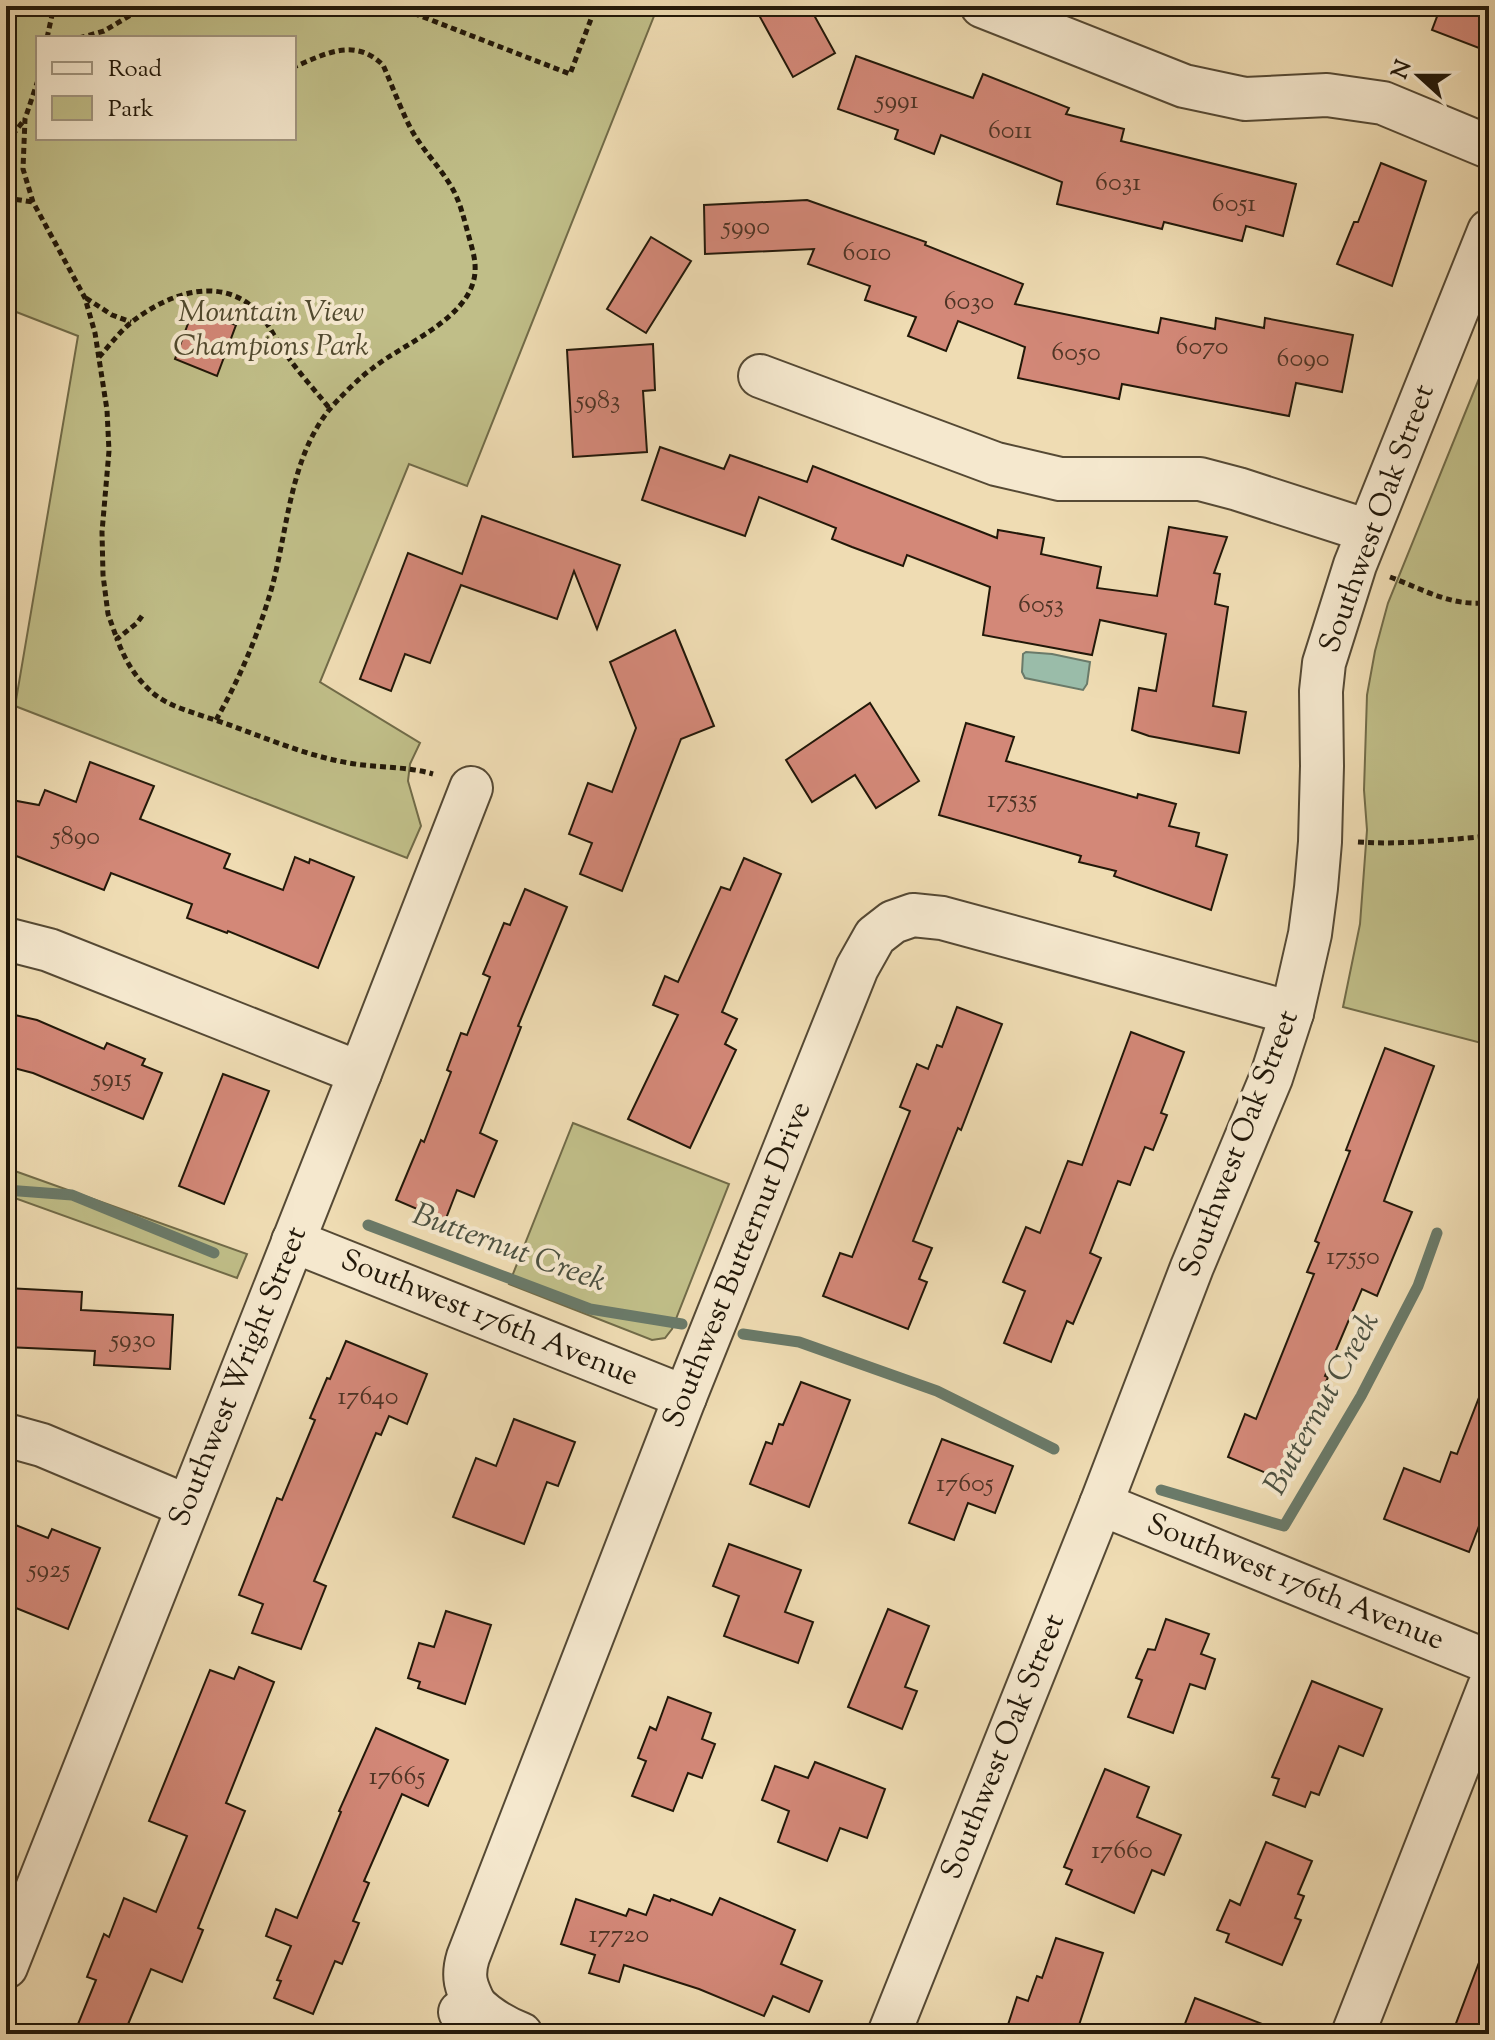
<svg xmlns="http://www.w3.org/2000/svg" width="1495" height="2040" viewBox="0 0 1495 2040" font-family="'Sorts Mill Goudy',serif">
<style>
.green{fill:#c0be88;stroke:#716b48;stroke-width:2;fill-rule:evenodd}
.water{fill:#9abca9;stroke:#6a7a69;stroke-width:2}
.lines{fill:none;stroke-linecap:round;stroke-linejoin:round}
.stream{stroke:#6a7a69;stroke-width:11}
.building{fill:#d38878;stroke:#221809;stroke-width:2}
.minor-casing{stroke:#554934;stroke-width:46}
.path{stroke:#221809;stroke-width:5;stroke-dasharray:6 4;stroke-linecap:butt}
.minor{stroke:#f5e8ce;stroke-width:42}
.labels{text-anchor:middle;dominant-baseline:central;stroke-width:8;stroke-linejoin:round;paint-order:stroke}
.number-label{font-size:26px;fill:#4e3425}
.park-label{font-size:30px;font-style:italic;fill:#514a2f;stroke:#f5e8ce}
.street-label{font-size:30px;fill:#221809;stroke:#f5e8ce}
.water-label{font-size:32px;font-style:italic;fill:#4c5141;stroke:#f5e8ce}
</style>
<rect width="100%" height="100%" fill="#efdcb3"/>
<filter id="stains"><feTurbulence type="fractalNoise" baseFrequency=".0025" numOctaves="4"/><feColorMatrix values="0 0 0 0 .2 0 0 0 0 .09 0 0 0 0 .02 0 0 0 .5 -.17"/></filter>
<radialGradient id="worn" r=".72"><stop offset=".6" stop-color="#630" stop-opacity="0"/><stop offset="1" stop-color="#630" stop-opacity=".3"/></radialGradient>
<!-- green -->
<g class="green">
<path d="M 6,6 L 658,6 L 467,486 L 409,464 L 320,682 L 420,743 L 410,764 L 408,781 L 421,826 L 407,858 L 15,706 L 78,336 L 6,308 ZM 38,38 L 294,38 L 294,138 L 38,138 Z"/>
<polygon points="1489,354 1489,1045 1343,1007 1360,924 1367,830 1364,790 1367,695 1375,651 1388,603"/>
<polygon points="573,1123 729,1184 672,1329 665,1338 652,1340 509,1284"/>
<polygon points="12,1170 247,1254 237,1278 12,1197 6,1199 6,1172"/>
</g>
<!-- water -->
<polygon class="water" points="1026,652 1052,654 1090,662 1087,684 1083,690 1025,678 1022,672 1023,654"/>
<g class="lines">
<!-- stream -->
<g class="stream">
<polyline points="6,1190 72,1195 214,1253"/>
<polyline points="368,1225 590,1309 682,1324"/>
<polyline points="743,1334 799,1342 937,1391 1054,1449"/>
<polyline points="1161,1490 1284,1526 1361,1396 1418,1286 1437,1233"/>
</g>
</g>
<!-- building -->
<g class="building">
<polygon points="754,6 809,6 835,53 793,77"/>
<polygon points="1441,6 1489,6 1489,27 1479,48 1432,30"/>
<polygon points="856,56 973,98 983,74 1069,108 1066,114 1124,129 1121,141 1296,184 1283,236 1246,226 1242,241 1164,222 1162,229 1057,204 1062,182 941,135 934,154 895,139 898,130 838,109"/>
<polygon points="1381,163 1426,181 1392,286 1337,264 1354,222 1358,222"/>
<polygon points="807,200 926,242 925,245 1023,284 1015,304 1158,333 1161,318 1215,329 1216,318 1264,328 1265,318 1353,335 1342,392 1296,383 1289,416 1122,384 1119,399 1018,378 1025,347 958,321 946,351 908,336 916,317 865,300 870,286 808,264 814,249 705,254 704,205"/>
<polygon points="651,237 691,261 646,333 607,309"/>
<polygon points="193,310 236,325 217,376 175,359"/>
<polygon points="653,344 655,390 643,391 647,452 573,457 567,350"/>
<polygon points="660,447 724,469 730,455 807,482 813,466 997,538 998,530 1044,538 1041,554 1101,567 1097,588 1157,596 1169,527 1227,537 1214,573 1220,574 1215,604 1228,607 1213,706 1246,712 1239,753 1149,736 1132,730 1139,688 1156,691 1166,634 1100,620 1092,655 983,635 990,587 907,555 903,566 852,547 832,539 836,528 759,497 745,536 642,500"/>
<polygon points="482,516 620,565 597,629 574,571 557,619 461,585 430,663 405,654 391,691 360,679 408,553 462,574"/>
<polygon points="675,630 714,726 681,739 622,891 580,874 592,843 569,834 588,783 612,792 636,728 610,662"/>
<polygon points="870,703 919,781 876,808 855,775 812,802 786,760"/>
<polygon points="966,723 1014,737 1006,761 1137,798 1138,794 1176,804 1169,826 1199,833 1196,846 1227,855 1211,910 1114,876 1116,871 1079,862 1081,856 939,815"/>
<polygon points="90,762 154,786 140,819 230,854 224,868 283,890 295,857 309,863 310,859 354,877 318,968 228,931 227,933 187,918 192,904 111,873 104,890 6,852 6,799 39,805 45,790 76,802"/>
<polygon points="744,858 781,874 722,1012 737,1019 725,1044 736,1050 690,1148 628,1119 678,1015 653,1005 665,976 678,982 721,887 730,890"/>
<polygon points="525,889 567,907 518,1026 521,1027 480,1133 497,1141 474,1197 457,1190 445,1221 396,1200 421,1140 424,1142 451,1072 447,1070 461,1033 467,1035 490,977 483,974 504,923 510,925"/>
<polygon points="957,1007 1002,1024 961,1130 958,1128 913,1241 932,1248 919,1279 927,1282 908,1329 823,1296 840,1253 852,1257 910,1111 900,1107 917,1064 928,1069 937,1045 942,1047"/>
<polygon points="6,1013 37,1020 104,1049 107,1043 145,1059 142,1065 162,1073 143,1119 33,1073 6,1066"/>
<polygon points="1131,1032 1184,1052 1161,1113 1167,1115 1153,1150 1145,1147 1130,1185 1118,1181 1090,1253 1101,1258 1073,1324 1067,1321 1051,1362 1004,1343 1025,1291 1003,1282 1026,1227 1040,1233 1068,1161 1082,1165"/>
<polygon points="1385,1048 1434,1066 1384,1201 1412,1212 1377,1296 1362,1289 1325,1376 1328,1377 1285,1481 1228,1457 1245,1414 1256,1419 1314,1274 1307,1272 1319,1243 1315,1241 1350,1151 1346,1150"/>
<polygon points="223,1074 269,1091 224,1204 179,1186"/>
<polygon points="6,1288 82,1292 81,1310 173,1315 170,1369 94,1365 95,1351 6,1347"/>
<polygon points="346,1341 427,1374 407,1424 389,1416 381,1435 376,1433 314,1581 326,1586 301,1649 252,1633 263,1604 239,1595 277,1498 282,1500 315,1420 310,1418 327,1378 330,1379"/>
<polygon points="1487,1377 1489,1378 1489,1500 1469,1552 1384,1519 1404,1468 1440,1482 1451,1452 1457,1454"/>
<polygon points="801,1382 850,1400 809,1507 750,1484 766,1442 772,1444 779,1424 783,1425"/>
<polygon points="514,1419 575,1442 558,1486 547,1482 524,1544 453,1517 476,1458 496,1466"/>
<polygon points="942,1439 1013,1466 995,1513 968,1503 954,1540 909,1523"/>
<polygon points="13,1524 48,1538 52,1529 100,1548 68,1629 6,1604 6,1542"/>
<polygon points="729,1544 801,1570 785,1612 813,1622 798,1663 724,1636 739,1596 713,1586"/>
<polygon points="888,1609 929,1626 905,1687 917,1691 902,1729 848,1707"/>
<polygon points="446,1611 491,1625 465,1704 418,1688 420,1682 408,1678 419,1643 434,1647"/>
<polygon points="1166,1619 1209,1634 1201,1654 1215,1659 1205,1689 1190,1684 1173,1733 1128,1717 1142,1680 1136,1678 1148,1649 1155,1650"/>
<polygon points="239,1667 274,1682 226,1803 245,1811 198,1928 203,1930 182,1982 151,1969 124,2034 74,2034 96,1980 87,1977 104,1934 109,1937 124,1898 156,1912 187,1836 149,1821 210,1670 234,1679"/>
<polygon points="1312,1681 1382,1709 1363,1756 1339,1746 1319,1795 1311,1792 1305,1807 1273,1795 1279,1779 1272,1777"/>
<polygon points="668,1697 711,1713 702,1739 715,1744 702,1778 688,1773 673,1811 632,1796 646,1761 638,1758 650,1727 656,1730"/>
<polygon points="376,1728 448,1760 428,1806 402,1794 364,1881 369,1883 353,1921 359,1923 342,1964 335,1961 313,2014 274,1998 281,1981 277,1980 291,1946 266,1936 276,1909 297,1918 341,1812 339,1811"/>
<polygon points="815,1762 885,1789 867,1838 840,1828 827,1861 778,1842 789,1811 762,1800 775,1766 808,1778"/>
<polygon points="1105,1769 1149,1787 1137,1817 1181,1835 1164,1875 1152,1870 1134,1913 1066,1884 1072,1870 1064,1867"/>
<polygon points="1266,1842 1312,1861 1298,1894 1304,1896 1295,1918 1301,1920 1282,1965 1226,1942 1229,1934 1217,1930 1230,1900 1240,1905"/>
<polygon points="654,1895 670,1901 671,1899 712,1915 720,1898 795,1930 781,1964 822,1981 809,2012 773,1996 764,2016 699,1989 624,1965 619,1982 589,1973 595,1955 561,1944 576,1899 626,1916 629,1909 646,1915"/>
<polygon points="1056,1938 1103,1953 1076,2034 1005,2034 1017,1997 1028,2001 1037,1976 1042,1978"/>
<polygon points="1486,1944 1489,1944 1489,2034 1452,2034"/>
<polygon points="1195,1998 1283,2032 1282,2034 1181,2034"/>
</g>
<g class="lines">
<defs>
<g id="minor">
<polyline points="982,6 1184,86 1245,99 1327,95 1383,103 1489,147"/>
<polyline points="760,376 996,464 1060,479 1200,479 1238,489 1368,531"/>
<polyline points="6,939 49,950 360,1073"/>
<polyline points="293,1241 685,1397"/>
<polyline points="6,1435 42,1445 187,1506"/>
<polyline points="1101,1504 1489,1662"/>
<polyline points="6,1967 360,1073 471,788"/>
<path d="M 475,2005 C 466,1987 462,1977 468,1957 L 685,1397 L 857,968 L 875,936 L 893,922 L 913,915 L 942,918 L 1292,1013"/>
<path d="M 460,2012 L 475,2005 C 489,2019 503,2027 521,2034"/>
<polyline points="889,2034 1101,1504 1192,1267 1271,1078 1292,1013 1310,934 1316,888 1320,842 1322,766 1321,691 1324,663 1355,565 1489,231"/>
<polyline points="1353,2034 1489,1687"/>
</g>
</defs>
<!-- minor casing -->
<use href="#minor" class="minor-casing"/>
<!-- path -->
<g class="path">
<polyline points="190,6 205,9 210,6"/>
<polyline points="395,6 570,74 596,6"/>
<polyline points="47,38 54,6"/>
<polyline points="79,38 104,31 146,6"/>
<polyline points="38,80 25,119 23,169 33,202 85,298 95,333 107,410 109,451 102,532 103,575 108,614 117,639"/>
<polyline points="6,143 25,119"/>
<polyline points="6,198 33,202"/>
<polyline points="86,298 112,315 131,322"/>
<path d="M 99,357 C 110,345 120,331 133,321 C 168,294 219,275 256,310 C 267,321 275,338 284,351 C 297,371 315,390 330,409"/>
<path d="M 1390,577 C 1423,589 1453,608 1489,602"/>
<path d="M 142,616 L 137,623 L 117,639 C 125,660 135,678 154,694 C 170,707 195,713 215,720 C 260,735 302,755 349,763 C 377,768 406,766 433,774"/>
<path d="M 216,720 C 240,678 259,633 272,587 C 288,528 290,459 329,410 C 339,398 360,377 373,368 C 404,343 472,318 475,272 C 476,260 472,248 469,237 C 464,219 460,201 451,186 C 440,168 426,153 415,136 C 404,118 392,85 383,65 C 354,37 325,54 294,67"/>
<path d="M 1358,842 C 1402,845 1445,840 1489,836"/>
</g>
<!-- minor -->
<use href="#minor" class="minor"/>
</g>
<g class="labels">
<!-- number labels -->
<g class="number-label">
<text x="897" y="101">5991</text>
<text x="1010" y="131">6011</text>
<text x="1118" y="183">6031</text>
<text x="1234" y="204">6051</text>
<text x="746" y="227">5990</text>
<text x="867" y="253">6010</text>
<text x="969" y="302">6030</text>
<text x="1202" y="347">6070</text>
<text x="1076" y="353">6050</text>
<text x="1303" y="359">6090</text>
<text x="598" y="401">5983</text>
<text x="1041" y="605">6053</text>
<text x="1012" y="800">17535</text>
<text x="76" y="837">5890</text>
<text x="112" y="1079">5915</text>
<text x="1353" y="1257">17550</text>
<text x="133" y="1340">5930</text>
<text x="368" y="1397">17640</text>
<text x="965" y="1484">17605</text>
<text x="49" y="1570">5925</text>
<text x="397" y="1777">17665</text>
<text x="1122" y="1851">17660</text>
<text x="619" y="1935">17720</text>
</g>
<!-- park labels -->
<g class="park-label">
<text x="271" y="313">Mountain View<tspan x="271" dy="34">Champions Park</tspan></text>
</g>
<!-- street labels -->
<g class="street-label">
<text transform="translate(1378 519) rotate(-70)">Southwest Oak Street</text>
<text transform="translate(1240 1144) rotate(-69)">Southwest Oak Street</text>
<text transform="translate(738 1265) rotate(-68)">Southwest Butternut Drive</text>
<text transform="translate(489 1319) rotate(22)">Southwest 176th Avenue</text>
<text transform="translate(239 1377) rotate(-68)">Southwest Wright Street</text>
<text transform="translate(1295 1583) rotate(22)">Southwest 176th Avenue</text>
<text transform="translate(1004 1747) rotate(-68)">Southwest Oak Street</text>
</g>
<!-- water labels -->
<g class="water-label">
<text transform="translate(509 1249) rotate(20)">Butternut Creek</text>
<text transform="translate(1323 1404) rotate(-61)">Butternut Creek</text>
</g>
</g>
<!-- margin -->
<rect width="1495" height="2040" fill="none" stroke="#efdcb3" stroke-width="32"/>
<rect x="8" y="8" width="1479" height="2024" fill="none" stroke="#221809" stroke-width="4"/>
<rect x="16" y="16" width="1463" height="2008" fill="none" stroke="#221809" stroke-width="2"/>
<!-- legend -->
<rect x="36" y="36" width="260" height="104" fill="#f5e8ce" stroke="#a1957f" stroke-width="2"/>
<rect x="52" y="62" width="40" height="12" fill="#f5e8ce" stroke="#a1957f" stroke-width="2"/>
<text x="108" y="76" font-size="24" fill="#221809">Road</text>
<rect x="52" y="96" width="40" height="24" fill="#c0be88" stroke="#a1957f" stroke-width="2"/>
<text x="108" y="116" font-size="24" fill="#221809">Park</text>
<!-- north arrow -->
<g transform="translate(1419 76) rotate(291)" stroke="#f5e8ce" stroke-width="6" paint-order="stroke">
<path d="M0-6L14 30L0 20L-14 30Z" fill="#221809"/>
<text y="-12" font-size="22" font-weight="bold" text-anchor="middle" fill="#221809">N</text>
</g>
<rect width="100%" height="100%" filter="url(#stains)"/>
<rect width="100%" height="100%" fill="url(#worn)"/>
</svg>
